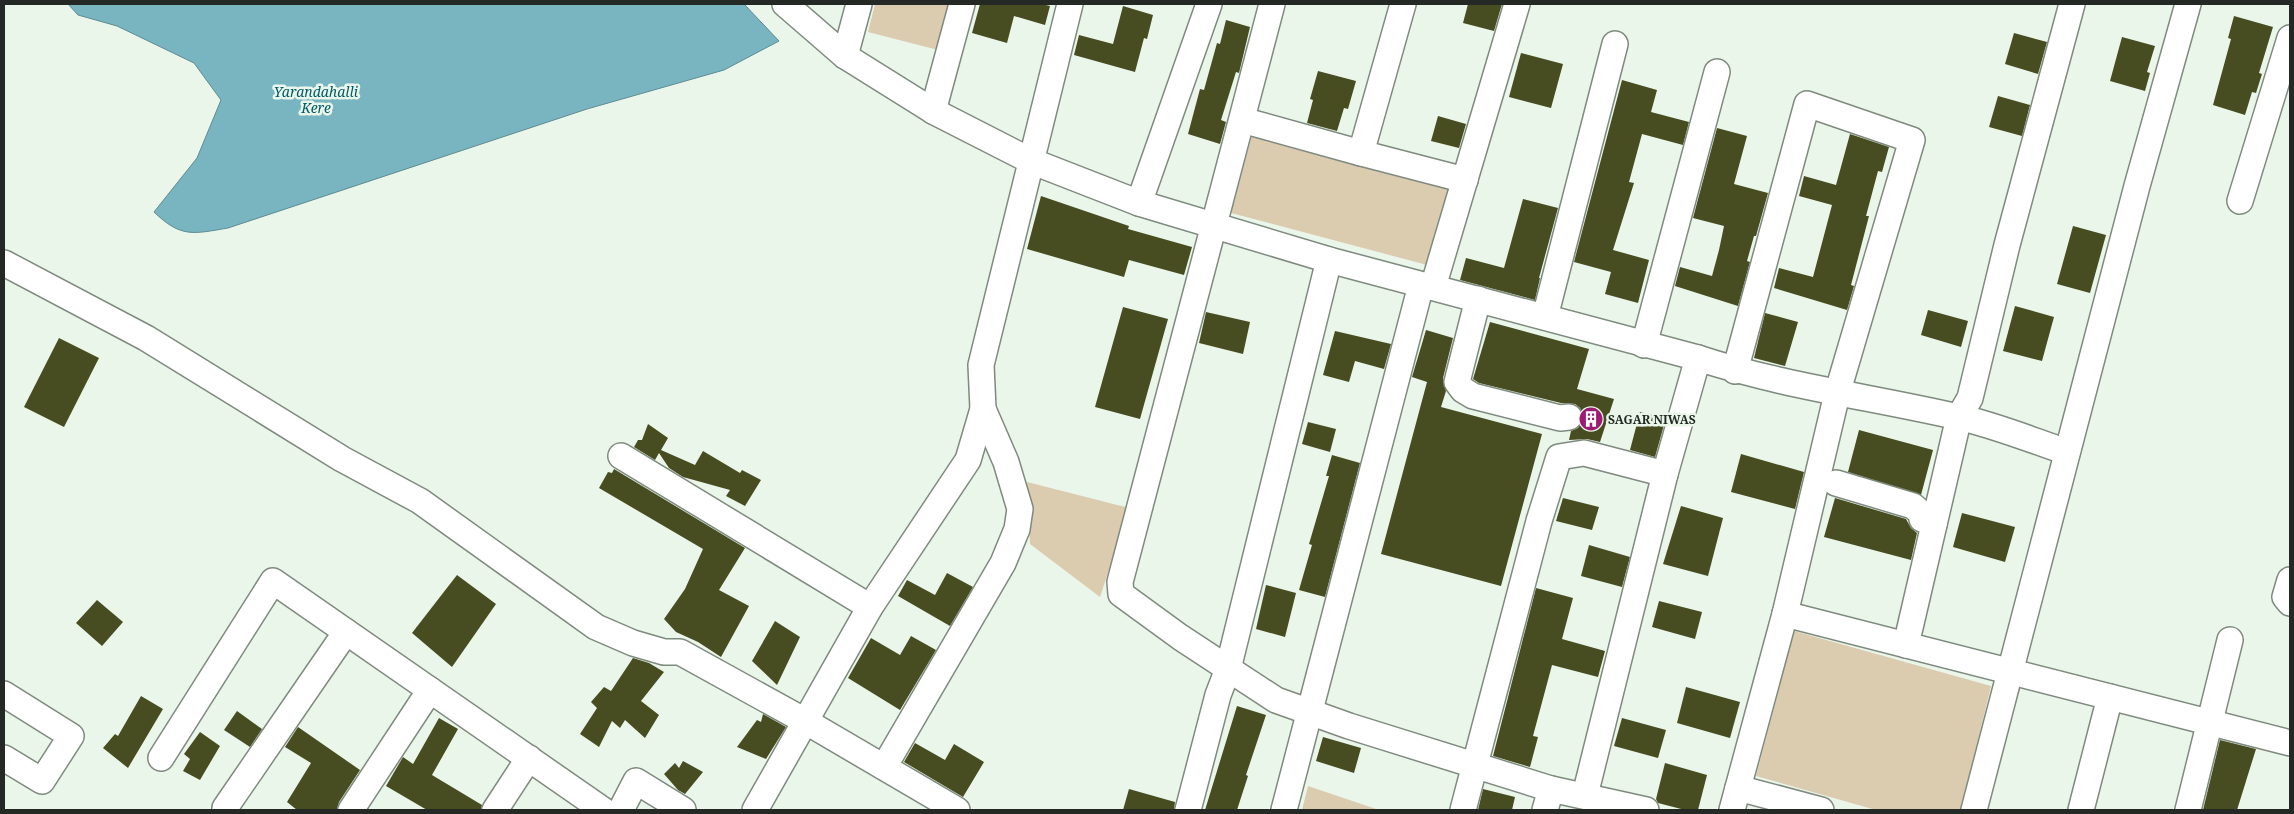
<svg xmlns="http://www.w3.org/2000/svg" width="2294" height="814" viewBox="0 0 2294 814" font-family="'Noto Serif',serif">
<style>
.green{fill:#dbcbaf}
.water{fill:#78b5c0;stroke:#5f8b92}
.building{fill:#484d21}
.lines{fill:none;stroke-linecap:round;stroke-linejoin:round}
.minor-casing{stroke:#7f8a7f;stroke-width:28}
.minor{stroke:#fff;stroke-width:25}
.labels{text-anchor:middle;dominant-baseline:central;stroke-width:5;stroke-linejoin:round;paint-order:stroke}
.poi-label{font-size:12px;font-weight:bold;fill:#252925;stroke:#eaf6ea;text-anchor:start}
.water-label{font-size:14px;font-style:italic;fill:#005c68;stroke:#eaf6ea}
</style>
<rect width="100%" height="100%" fill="#eaf6ea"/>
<!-- green -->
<g class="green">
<polygon points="875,4 954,4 942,51 868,32"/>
<polygon points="1252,135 1452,187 1431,266 1231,213"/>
<polygon points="1027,482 1129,508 1100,597 1030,544"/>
<polygon points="1794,631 1991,686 1961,810 1876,810 1756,776"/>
<polygon points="1308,786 1379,810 1302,810"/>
</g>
<!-- water -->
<path class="water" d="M 68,4 L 744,4 L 779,41 L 724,70 L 587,109 L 228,228 C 193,234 181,238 154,212 L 197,158 L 221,100 L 194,63 L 117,26 L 78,15 Z"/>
<!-- building -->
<g class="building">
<polygon points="980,4 1042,4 1050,6 1045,25 1014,16 1007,43 972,33"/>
<polygon points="1468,4 1502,4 1494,31 1463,23"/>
<polygon points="1123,6 1153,15 1147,39 1144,38 1135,72 1074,55 1079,35 1113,44"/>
<polygon points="2234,16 2273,27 2259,73 2262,74 2256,93 2252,92 2245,115 2213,105 2231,39 2228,38"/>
<polygon points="1226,20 1250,27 1239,73 1236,72 1221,120 1226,122 1220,144 1188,134 1200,89 1204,90 1217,43 1220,44"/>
<polygon points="2014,33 2047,42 2038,74 2005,64"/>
<polygon points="2122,37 2155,46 2147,72 2150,73 2145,91 2110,81"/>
<polygon points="1521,53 1563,64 1551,108 1509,97"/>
<polygon points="1318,71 1356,81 1348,109 1344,108 1337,131 1307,123 1313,100 1310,99"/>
<polygon points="1622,80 1657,90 1651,112 1689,122 1683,145 1642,134 1629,182 1634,183 1613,250 1649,260 1638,303 1605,294 1611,272 1574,262"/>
<polygon points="1998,96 2030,105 2022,136 1989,127"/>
<polygon points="1438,116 1466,124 1459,148 1431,141"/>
<polygon points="1717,128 1747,136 1734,184 1768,193 1756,236 1754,236 1747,261 1750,262 1738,306 1675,286 1680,267 1712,276 1719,250 1724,226 1693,218"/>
<polygon points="1850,134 1889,147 1882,172 1878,171 1866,216 1869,216 1851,285 1854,286 1847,310 1774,288 1779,268 1813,277 1832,205 1799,196 1804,176 1836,185"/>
<polygon points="1041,196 1129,226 1128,229 1192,247 1184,275 1129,260 1124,277 1027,249"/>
<polygon points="1523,199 1558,208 1539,278 1540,278 1535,300 1460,280 1466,258 1504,268"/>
<polygon points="2073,226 2106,235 2090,293 2057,284"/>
<polygon points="2015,306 2054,317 2042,361 2003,351"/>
<polygon points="1123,307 1168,319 1140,419 1095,407"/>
<polygon points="1928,310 1968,321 1961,347 1921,335"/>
<polygon points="1206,312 1250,322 1243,354 1199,343"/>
<polygon points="1765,313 1798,322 1785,366 1754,358"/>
<polygon points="1490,322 1589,349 1577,389 1614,399 1600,442 1587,439 1569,440 1571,431 1578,428 1582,422 1583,415 1580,408 1575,404 1561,403 1479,383 1473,379"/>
<polygon points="1426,330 1453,338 1443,378 1446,391 1441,407 1542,434 1501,586 1381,554 1427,382 1412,377"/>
<polygon points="1335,331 1391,344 1384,369 1355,361 1349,382 1323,375"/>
<polygon points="59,338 99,358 64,427 24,407"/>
<polygon points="1640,412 1666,418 1655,457 1630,450"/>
<polygon points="1308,422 1336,429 1330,452 1302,444"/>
<polygon points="648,424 668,438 661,450 695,465 703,451 740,473 742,470 761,480 745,506 726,496 730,490 683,477 669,468 659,453 655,460 634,447 638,440 642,440"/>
<polygon points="1859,430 1933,450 1921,495 1848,472"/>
<polygon points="1741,454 1804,472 1795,509 1731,492"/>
<polygon points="1332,455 1360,463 1325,597 1299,590 1312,545 1309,544 1329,476 1326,476"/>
<polygon points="614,469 745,548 719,590 749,606 721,657 698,642 676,632 664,619 685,589 703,549 599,488 608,472 612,473"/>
<polygon points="1563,498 1599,507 1592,530 1556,521"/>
<polygon points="1835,498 1906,519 1911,528 1917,533 1911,560 1824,537"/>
<polygon points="1681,506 1723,518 1708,576 1663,564"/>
<polygon points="1962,513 2015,527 2005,562 1953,547"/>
<polygon points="1589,545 1630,557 1622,587 1581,576"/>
<polygon points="947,573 973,587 950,626 898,596 907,580 935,595"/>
<polygon points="457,575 496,604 452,667 412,633"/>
<polygon points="1266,585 1296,593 1285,637 1256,629"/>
<polygon points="1536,588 1573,598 1562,639 1605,651 1598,677 1552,665 1533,736 1538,737 1530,767 1493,756"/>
<polygon points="97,600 123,622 102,646 76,623"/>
<polygon points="1659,601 1702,612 1695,639 1652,627"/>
<polygon points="775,621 800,637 777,685 752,661"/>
<polygon points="911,636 936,650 900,710 848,678 871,638 900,655"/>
<polygon points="633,658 649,663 664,672 641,701 659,715 645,738 625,720 620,728 612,721 599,747 580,734 597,708 591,702 604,687 611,691"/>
<polygon points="1686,687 1740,702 1730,738 1677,723"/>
<polygon points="141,696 163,709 128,768 103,748 115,734 118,736"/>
<polygon points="1237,706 1266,715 1246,775 1248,776 1237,810 1205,810"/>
<polygon points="237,711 262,729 250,747 224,730"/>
<polygon points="763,714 786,727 766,759 737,747 757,720 761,722"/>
<polygon points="439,718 458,729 432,775 482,805 481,810 427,810 386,786 403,757 413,764"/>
<polygon points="1622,718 1666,730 1658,758 1614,746"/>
<polygon points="298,727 360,770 339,802 337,810 297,810 287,802 311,763 285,747"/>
<polygon points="200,732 220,746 200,780 183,771 190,759 184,754"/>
<polygon points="1323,737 1361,748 1354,773 1316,761"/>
<polygon points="2220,740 2256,749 2237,810 2203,810"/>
<polygon points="915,743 945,760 954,744 984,762 963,797 904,762"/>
<polygon points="683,761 703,772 685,794 678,790 664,774 675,763 679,768"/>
<polygon points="1665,763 1707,775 1698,810 1685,810 1658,803 1656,799"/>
<polygon points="1129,789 1175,802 1174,810 1123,810"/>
<polygon points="1483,789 1515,797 1512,810 1478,810"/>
</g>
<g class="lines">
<defs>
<g id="minor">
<path d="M 785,4 L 845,56 L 933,111 L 1031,161 L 1139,203 L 1329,260 L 1698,358 C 1783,386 1871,397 1958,417 C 1995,425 2031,440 2067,452"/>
<path d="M 1272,4 C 1222,197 1169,389 1120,582 L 1121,594 L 1180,637 L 1276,700 L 1349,726 L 1551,789 L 1646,810"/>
<polyline points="1403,4 1361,153 1465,180"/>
<polyline points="845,56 859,4"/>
<polyline points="933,111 962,4"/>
<polyline points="1242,120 1361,153"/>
<polyline points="2240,201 2290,38"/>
<polyline points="1139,203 1209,4"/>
<polyline points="4,263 146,338 342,459 420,501 596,627 633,643 664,652 680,652 805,721 957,810"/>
<polyline points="1433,287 1517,4"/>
<polyline points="1478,299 1457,382 1463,390 1473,396 1560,418 1569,417"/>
<polyline points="1545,317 1615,44"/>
<polyline points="1644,345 1717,72"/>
<polyline points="621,456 870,607"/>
<polyline points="1836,483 1913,506 1921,513 1922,519 1934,524"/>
<polyline points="2290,580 2285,597 2290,603"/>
<polyline points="1785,614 2290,743"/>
<polyline points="1906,645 1959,417 1970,398 2007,245 2072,4"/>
<polyline points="4,694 71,736 42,781 4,758"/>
<polyline points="161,758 273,581 603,810"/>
<polyline points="884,767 1003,563 1017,529 1020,509 1006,462 983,409"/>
<polyline points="1738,788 1821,810"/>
<polyline points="1585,795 1665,474 1698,358"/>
<polyline points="225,808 346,632"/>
<polyline points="351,810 430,690"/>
<polyline points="495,810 529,758"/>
<polyline points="621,810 636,781 683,810"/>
<polyline points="755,810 870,607 968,460 983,409 981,365 1070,4"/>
<polyline points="1188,810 1218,695 1228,669 1329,260"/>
<polyline points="1284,810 1421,285"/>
<polyline points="1463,810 1539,521 1559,457 1584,453 1665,474"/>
<polyline points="1545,810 1551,789"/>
<polyline points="1732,810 1785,614 1837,394 1912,140 1807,104 1735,371"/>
<polyline points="1974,810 2137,186 2188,4"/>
<polyline points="2081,810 2110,697"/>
<polyline points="2188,810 2230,640"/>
</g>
</defs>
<!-- minor casing -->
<use href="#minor" class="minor-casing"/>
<!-- minor -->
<use href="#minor" class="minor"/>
</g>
<!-- icons -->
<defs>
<symbol id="building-disc" viewBox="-11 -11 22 22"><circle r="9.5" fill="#9b1c72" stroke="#eaf6ea"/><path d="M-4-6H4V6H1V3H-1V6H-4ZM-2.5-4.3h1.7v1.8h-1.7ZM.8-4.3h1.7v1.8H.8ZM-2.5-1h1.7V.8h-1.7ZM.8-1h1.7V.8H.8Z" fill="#fff"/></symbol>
</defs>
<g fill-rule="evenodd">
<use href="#building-disc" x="1577" y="405" width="28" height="28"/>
</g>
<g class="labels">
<!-- poi labels -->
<g class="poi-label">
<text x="1608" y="419">SAGAR NIWAS</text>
</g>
<!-- water labels -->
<g class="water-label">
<text x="316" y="91">Yarandahalli<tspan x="316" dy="16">Kere</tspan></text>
</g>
</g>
<!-- border -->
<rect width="2294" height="814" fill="none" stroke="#252925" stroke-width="10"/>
</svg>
